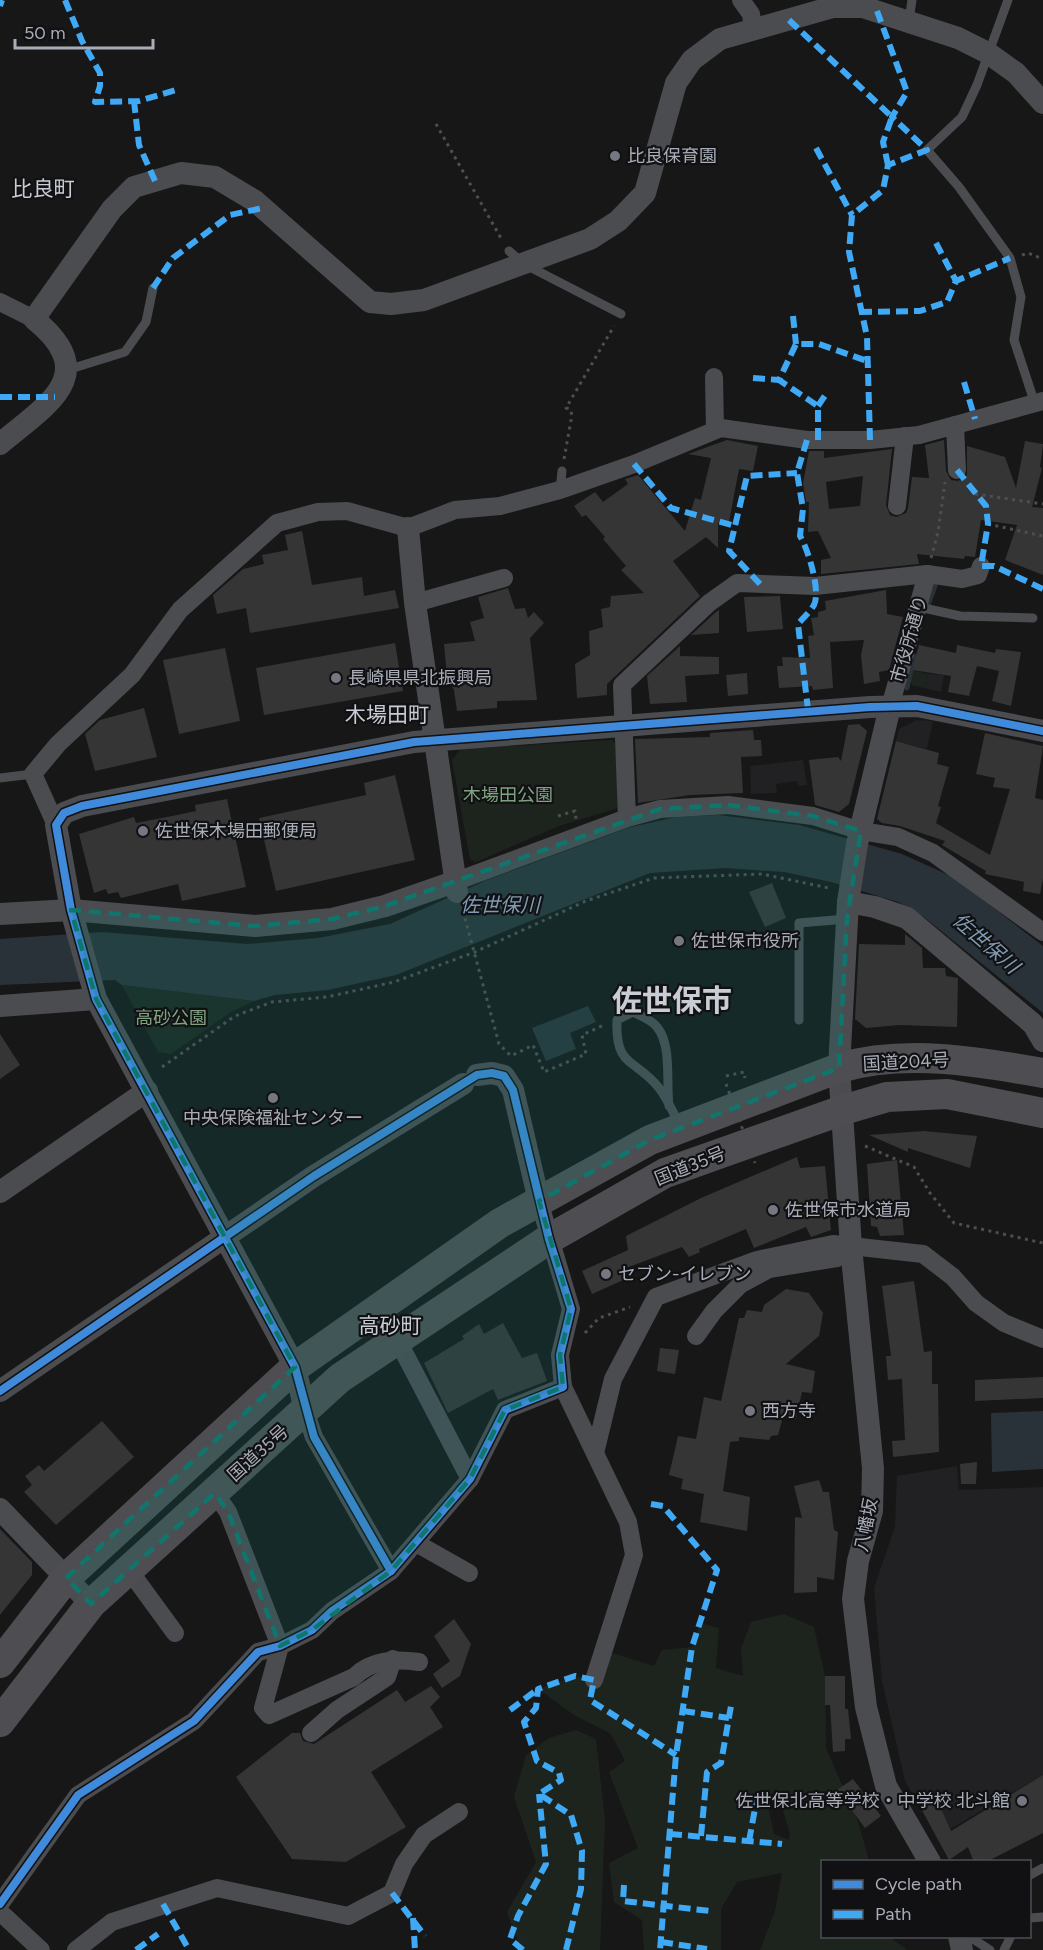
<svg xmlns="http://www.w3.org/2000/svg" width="1043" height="1950" viewBox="0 0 1043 1950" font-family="Figtree,'Noto Sans JP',sans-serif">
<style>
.built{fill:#212123}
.green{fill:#1d241e;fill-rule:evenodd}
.water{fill:#2a3239}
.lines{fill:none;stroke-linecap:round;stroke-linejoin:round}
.stream{stroke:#2a3239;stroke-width:5}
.building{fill:#353536;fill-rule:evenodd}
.path{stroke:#4d4e52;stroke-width:3;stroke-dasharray:3 4.5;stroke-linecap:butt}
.service{stroke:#4b4c50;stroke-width:9}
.minor{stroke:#4b4c50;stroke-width:18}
.tertiary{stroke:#4b4c50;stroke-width:22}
.trunk{stroke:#4e4e52;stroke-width:30}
.path-bridge{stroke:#4d4e52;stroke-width:3;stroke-dasharray:3 4.5;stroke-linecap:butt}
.quiet{stroke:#3fa9f5;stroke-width:6;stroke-dasharray:12 6;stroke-linecap:butt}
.cycleway-casing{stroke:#111113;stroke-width:11}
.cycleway{stroke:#408adc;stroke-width:8}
.marked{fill:#0f766e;fill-opacity:0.2;stroke:#0f766e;stroke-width:4.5;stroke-dasharray:12 8;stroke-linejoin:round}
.poi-dot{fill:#757880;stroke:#111113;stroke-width:2}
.labels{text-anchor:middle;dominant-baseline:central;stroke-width:4.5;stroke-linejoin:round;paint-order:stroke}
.poi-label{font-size:18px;fill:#a8adb8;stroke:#111113;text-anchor:start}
.street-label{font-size:18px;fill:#a8adb8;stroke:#111113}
.park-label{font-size:18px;fill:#7fa381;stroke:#111113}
.water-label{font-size:20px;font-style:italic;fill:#7f9bb3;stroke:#111113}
.quarter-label{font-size:21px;fill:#c9ccd4;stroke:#111113}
.town-label{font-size:30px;font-weight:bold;fill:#c9ccd4;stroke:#111113}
</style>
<rect width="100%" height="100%" fill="#171717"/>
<!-- built -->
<g class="built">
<polygon points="928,674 944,675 941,692 924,688"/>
<polygon points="917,720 933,721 927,749 896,741 899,729"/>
<polygon points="803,760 807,785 799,786 797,781 776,784 777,793 751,794 750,766"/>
<polygon points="957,1466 959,1490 1043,1487 1043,1775 950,1829 934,1796 918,1803 905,1781 882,1681 874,1588 895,1526 897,1476"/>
</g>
<!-- green -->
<g class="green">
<polygon points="911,670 928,674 924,688 913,686 909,679"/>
<polygon points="612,740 615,743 621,807 559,826 476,862 470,859 452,760 461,749"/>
<polygon points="122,985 254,1001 231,1012 171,1054 158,1052"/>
<path d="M 784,1614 L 814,1627 L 825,1676 L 826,1748 L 858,1821 L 869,1861 L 822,1862 L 822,1936 L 890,1937 L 907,1950 L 760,1950 L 775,1911 L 782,1873 L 737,1882 L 721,1909 L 721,1950 L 644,1950 L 642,1920 L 614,1902 L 609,1863 L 638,1848 L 609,1772 L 625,1761 L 611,1734 L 574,1715 L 538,1689 L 575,1676 L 593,1680 L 603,1650 L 654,1666 L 662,1650 L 692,1647 L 700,1623 L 719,1628 L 716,1668 L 743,1676 L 741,1648 L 751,1622 ZM 776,1788 L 790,1834 L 789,1840 L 774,1834 L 767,1801 Z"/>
<polygon points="576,1730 596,1739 605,1820 600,1950 521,1950 507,1912 536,1862 514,1797 526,1755 549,1738"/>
</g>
<!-- water -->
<g class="water">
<polygon points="718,815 799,825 902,854 955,878 1043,946 1043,1013 925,918 898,902 831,882 784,872 725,868 650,873 396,975 328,990 275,995 254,1001 122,985 115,980 0,985 0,939 102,932 247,944 318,938 390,924 487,880 627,828 676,817"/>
<polygon points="588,1006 596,1022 570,1033 576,1049 546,1061 532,1028"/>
<polygon points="1043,1411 1043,1469 992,1472 991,1413"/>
</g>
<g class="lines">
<!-- stream -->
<g class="stream">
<polyline points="928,605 935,586"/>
<polyline points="907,688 914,656"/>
</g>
</g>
<!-- building -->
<g class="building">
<polygon points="727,440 758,446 753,471 739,469 729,522 718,523 718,548 706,537 673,561 700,596 607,684 607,695 577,698 575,664 590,655 589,631 603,627 601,609 610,607 611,596 644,593 621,570 626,566 603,539 605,537 586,515 582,517 574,506 595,492 603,502 628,484 625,479 638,475 685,531 695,498 701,500 711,458 688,454"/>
<path d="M 944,440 L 946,471 L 951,480 L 958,481 L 967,475 L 967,446 L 1005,457 L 1016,488 L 1025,441 L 1043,444 L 1040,467 L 1042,468 L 1032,507 L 1043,508 L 1043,575 L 1005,560 L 1017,525 L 981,520 L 975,557 L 965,556 L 964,559 L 917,554 L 919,564 L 821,574 L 821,560 L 831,558 L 818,531 L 808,532 L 809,502 L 806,502 L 803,483 L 809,451 L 824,451 L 824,458 L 892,449 L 886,505 L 890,515 L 896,517 L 906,513 L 908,508 L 912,477 L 929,478 L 925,445 ZM 863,476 L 860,506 L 829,509 L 826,482 Z"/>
<polygon points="302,531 312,585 362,577 364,596 395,590 399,608 250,633 246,608 217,614 213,595 243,569 264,564 262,555 288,550 285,535"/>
<polygon points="508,588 515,609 525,608 528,618 534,612 544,623 530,638 537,700 497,701 497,708 457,711 454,690 447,676 444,644 475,641 470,622 484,618 478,597"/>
<polygon points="886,590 887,614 903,617 889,670 879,672 880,681 864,684 861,655 864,640 830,642 833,688 813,690 812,686 779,688 777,666 783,666 782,657 810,658 808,636 814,635 811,618 818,617 818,612 826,610 825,601"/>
<polygon points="780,596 783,629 747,632 744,597"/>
<polygon points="719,610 719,633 691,635 716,612"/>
<polygon points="395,643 403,691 264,715 256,668"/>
<polygon points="919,645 956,653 957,645 995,653 996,649 1021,652 1011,706 992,701 999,671 977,666 969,696 948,692 951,676 912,670"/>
<polygon points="680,646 680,656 719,657 719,674 685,676 687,702 650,704 647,676"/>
<polygon points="225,648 240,721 179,734 163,660"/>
<polygon points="747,673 748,694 728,696 726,675"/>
<polygon points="144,708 157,757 95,771 85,734 100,720"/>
<polygon points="859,724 867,731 849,804 839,812 815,805 809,760 838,757 841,761 848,725"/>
<polygon points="753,730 754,740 761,740 762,756 741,757 743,793 690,795 638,803 635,739 710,737 710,733"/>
<polygon points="985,733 1043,746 1035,798 1043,800 1043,879 1040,894 1023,891 1024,882 985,874 986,871 942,845 945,841 900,826 882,823 877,819 896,741 939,753 937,764 949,767 938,806 941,807 936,823 990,855 1010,789 993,787 995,778 976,774"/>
<polygon points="395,775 415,860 276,891 259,818 366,795 364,783"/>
<polygon points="227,799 246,887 182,901 178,884 121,898 118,892 108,894 106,889 94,893 79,834 134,817 136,823 172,816 196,811 195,805"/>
<polygon points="772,883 786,918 765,927 749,892"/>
<polygon points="905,934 922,948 923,968 945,968 946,976 958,978 957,1027 900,1025 866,1028 855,1019 859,944 905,945"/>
<polygon points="0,1034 20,1065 0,1079"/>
<polygon points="924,1131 977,1136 970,1168 908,1148 908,1152 869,1135"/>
<polygon points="797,1157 800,1168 825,1166 831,1230 811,1237 806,1227 754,1248 746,1229 699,1249 700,1252 689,1257 682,1247 626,1268 630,1277 592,1294 582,1271 628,1250 626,1236 701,1198"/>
<polygon points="897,1160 904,1235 880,1236 877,1227 871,1226 867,1164"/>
<polygon points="914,1281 924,1352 932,1351 932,1384 938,1384 939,1452 893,1457 892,1441 905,1440 902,1379 888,1380 886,1356 891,1356 882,1286"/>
<polygon points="786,1289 809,1293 823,1313 819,1336 786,1364 815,1371 812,1393 802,1392 796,1419 783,1417 778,1435 771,1436 769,1440 739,1437 739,1441 730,1442 723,1491 750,1497 747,1531 700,1522 704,1494 681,1489 683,1479 669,1475 678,1436 696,1439 704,1397 721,1401 739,1318 744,1318 747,1310 762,1312 764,1305"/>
<polygon points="503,1323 522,1358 537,1353 547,1381 498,1400 493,1389 448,1413 424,1363 464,1339 462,1336 479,1324 484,1334"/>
<polygon points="660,1348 679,1350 675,1374 657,1371"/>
<polygon points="1043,1377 1043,1398 975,1401 975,1380"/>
<polygon points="102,1421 134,1457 56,1525 24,1492 32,1485 25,1476 39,1465 44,1471"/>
<polygon points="977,1462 976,1484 961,1484 960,1464"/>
<polygon points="819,1480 823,1492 829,1492 834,1530 838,1532 834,1580 817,1577 817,1592 794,1593 795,1517 802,1518 794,1486"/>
<polygon points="0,1529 32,1562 32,1575 0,1615"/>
<polygon points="454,1619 471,1644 460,1676 442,1688 433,1674 450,1661 434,1636"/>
<polygon points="825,1676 845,1676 845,1709 848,1709 851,1739 845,1739 845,1751 833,1752 830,1705 825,1705"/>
<polygon points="431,1686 440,1697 430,1707 443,1727 371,1772 406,1827 346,1862 292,1859 236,1777 292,1733 300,1733 303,1741 314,1744 397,1690 405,1702"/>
<polygon points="1043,1775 1043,1833 986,1862 974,1862 968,1847 949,1860 918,1803 935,1795 951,1831"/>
<polygon points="853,1779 881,1816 865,1828 837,1790"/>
</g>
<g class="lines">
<!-- path -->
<g class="path">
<polyline points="436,124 502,240"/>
<polyline points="1022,255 1028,253 1043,259"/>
<polyline points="564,459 572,415 570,409 566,408 614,326"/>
<polyline points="975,494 1043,504"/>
<polyline points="988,524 1043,536"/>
<polyline points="931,558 938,532 945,482"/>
<polyline points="558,816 575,811 576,819"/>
<polyline points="463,911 499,1044 511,1056 533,1045 544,1072 586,1054 582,1035 604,1025"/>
<polyline points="162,1067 235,1016 272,1002 327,997 394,982 475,952 586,901 654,878 762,874 829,888"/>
<polyline points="726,1076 744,1072 745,1078"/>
<polyline points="865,1146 914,1167 930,1193 954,1223 1043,1243"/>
<polyline points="585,1333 599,1318 630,1307"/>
</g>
<!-- service -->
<g class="service">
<polyline points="1008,0 977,85 962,117 927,150 959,187 1010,258 1021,297 1014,340 1035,404"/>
<polyline points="909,20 912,0"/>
<polyline points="509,251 524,264 621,314"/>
<polyline points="67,370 125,352 146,322 153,288"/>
<polyline points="560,490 562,471"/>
<polyline points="919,607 960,616 1033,618"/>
<polyline points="0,778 33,774"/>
<polyline points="799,1020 799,923 847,919"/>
<path d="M 669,1106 C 666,1082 672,1045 657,1027 C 652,1020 641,1016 633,1012 L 617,1020 C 615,1068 635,1058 659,1088 C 667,1098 673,1113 680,1125"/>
<polyline points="1030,1875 1043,1868"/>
<polyline points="1030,1918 1043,1917"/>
<polyline points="961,1942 973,1939 990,1950"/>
<polyline points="1004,1950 1011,1936"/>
</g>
<!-- minor -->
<g class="minor">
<polyline points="741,0 751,14 753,29"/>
<polyline points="0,302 34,319"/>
<polyline points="714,377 715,430"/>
<polyline points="955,425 957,470"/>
<polyline points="897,506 905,436"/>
<polyline points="415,603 504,578"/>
<polyline points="890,707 927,574"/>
<polyline points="627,818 622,685 709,603 737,583 815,586 927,574 962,579 978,575 981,566"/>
<polyline points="56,825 33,774 58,744 132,675 180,610 277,523 318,512 347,511 408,528 455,510 500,506 560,490 634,464 721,428 807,440 870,440 919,435 1043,401"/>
<polyline points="454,882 627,818 660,809 728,805 813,816 861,831 898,837 933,853 1043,932"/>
<polyline points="696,1336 714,1311 741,1284 769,1269 837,1258 851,1247"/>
<polyline points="397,1339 470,1479"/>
<polyline points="563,1387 628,1522 634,1555 594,1680"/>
<polyline points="305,1411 314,1437 391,1571"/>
<polyline points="595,1453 613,1379 656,1297 757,1260 833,1244 923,1254 953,1277 976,1303 1004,1323 1043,1339"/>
<path d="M 215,1493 L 228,1512 L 280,1646 L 263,1708 L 269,1715 L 354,1677 C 372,1659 396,1659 419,1662"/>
<polyline points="416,1543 469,1573"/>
<polyline points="129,1570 175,1633"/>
<polyline points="311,1733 337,1710 387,1677 393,1659"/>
<polyline points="0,1904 78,1795 194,1721 258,1652 280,1646 312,1630 332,1611 391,1571 470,1479 505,1410 563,1387 560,1355 571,1309 539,1201"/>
<polyline points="0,1912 41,1950"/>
<polyline points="76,1950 112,1922 217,1888 348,1916 392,1893 404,1864 424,1835 459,1812"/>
</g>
<!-- tertiary -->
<g class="tertiary">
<path d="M 0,444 C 46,405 103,375 34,319 L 112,209 L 134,187 L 181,173 L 215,177 L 255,201 L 370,302 L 391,304 L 424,300 L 590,239 L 618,221 L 645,193 L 676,83 L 692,60 L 720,39 L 833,7 L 863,7 L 958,38 L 988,53 L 1016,73 L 1043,103"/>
<polyline points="408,528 415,603 457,892"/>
<polyline points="890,707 857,844 848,902 839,1068 851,1247 873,1468 872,1511 858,1561 853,1599 866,1707 886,1786 930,1862"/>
<polyline points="848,902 875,907 907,918 1033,1024 1043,1041"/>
<polyline points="0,914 71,910 255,926 332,919 385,906 454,882"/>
<polyline points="0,1006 96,999"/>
<polyline points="477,1075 492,1073 504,1076 513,1090 539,1201"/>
<polyline points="0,1192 147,1091"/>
<polyline points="0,1391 314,1176 463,1084"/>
<polyline points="305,1411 295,1367 96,999 71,910 56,825 64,813 82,806 414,742 870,707 917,706 1043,731"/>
<polyline points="0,1509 91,1604"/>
<polyline points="959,1936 962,1950"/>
</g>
<!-- trunk -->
<g class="trunk">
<path d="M 0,1663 L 66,1578 L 295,1367 L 500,1223 L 650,1140 L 839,1068 C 905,1049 976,1061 1043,1073"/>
<polyline points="0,1722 91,1604 340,1378 549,1239 665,1173 843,1110 887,1097 947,1094 1043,1113"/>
</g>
<!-- path-bridge -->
<polyline class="path-bridge" points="726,1084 755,1163"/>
<!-- quiet -->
<g class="quiet">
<polyline points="65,0 82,41 100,73 100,86 95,102 139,101 179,89"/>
<polyline points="0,6 2,0"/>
<polyline points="789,20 892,117 883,142 888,165"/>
<polyline points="134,101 139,145 155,181"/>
<polyline points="816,148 852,215"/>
<polyline points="936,243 956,281"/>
<polyline points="153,288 173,258 230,215 263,208"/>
<polyline points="860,312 920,311 947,302 956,281 1010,258"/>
<polyline points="793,316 796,344"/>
<polyline points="753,378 779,380"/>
<polyline points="964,382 975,419"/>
<polyline points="0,397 55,397"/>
<polyline points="818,406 828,391"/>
<path d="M 807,440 L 797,473 L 803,509 L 800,536 C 808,549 821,591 814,605 C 810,612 803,618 798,624 L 808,710"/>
<polyline points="818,440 818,406 779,380 796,344 819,344 867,361"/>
<polyline points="870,440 867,337 849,252 852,215 883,190 888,165 927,150 892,117 907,92 877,11"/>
<polyline points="634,464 671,508 735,526"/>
<polyline points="957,470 986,506 988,524 981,566 994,566 1043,589"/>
<polyline points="760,584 729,551 747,476 797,473"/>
<polyline points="651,1504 663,1506 717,1570 692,1647 676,1755 660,1950"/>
<polyline points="510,1710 538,1689"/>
<polyline points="683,1711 729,1718"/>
<polyline points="670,1834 782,1844"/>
<polyline points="701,1836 707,1772 721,1763 731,1706"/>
<polyline points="749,1841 757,1798"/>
<polyline points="624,1885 623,1901 710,1911"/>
<polyline points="392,1893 425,1936"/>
<polyline points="163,1904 188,1948"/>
<polyline points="413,1918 415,1950"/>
<polyline points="661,1942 707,1949"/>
<polyline points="136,1950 158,1934"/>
<polyline points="523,1950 510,1939 518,1916 546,1864 539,1794"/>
<polyline points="566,1950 581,1889 582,1851 571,1815 539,1794 561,1780 559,1773 537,1761 524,1722 536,1708 538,1689 575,1676 594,1680 590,1700 676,1755"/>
</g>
<defs>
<g id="cycleway">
<polyline points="0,1391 314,1176 477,1075 492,1073 504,1076 513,1090 549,1239 571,1309 560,1355 563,1387 505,1410 470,1479 391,1571 332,1611 312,1630 280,1646 258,1652 194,1721 78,1795 0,1904"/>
<polyline points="391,1571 314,1437 295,1367 96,999 71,910 56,825 64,813 82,806 414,742 870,707 917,706 1043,731"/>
</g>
</defs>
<!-- cycleway casing -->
<use href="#cycleway" class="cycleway-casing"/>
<!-- cycleway -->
<use href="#cycleway" class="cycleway"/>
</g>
<!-- marked area -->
<path class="marked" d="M 728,805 L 813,816 L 861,831 L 847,919 L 839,1068 L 650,1140 L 539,1201 L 571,1309 L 560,1355 L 563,1387 L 505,1410 L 470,1479 L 391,1571 L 312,1630 L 280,1646 L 228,1512 L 215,1493 L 91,1604 L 66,1578 L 295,1367 L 96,999 L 71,910 L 255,926 L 332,919 L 385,906 L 660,809 Z"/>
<!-- markers -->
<g class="poi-dot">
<circle cx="615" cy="156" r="6"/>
<circle cx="336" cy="678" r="6"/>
<circle cx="143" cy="831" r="6"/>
<circle cx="679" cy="941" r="6"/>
<circle cx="273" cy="1098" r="6"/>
<circle cx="773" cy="1210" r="6"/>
<circle cx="606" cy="1274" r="6"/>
<circle cx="750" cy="1411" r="6"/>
<circle cx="1022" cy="1801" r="6"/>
</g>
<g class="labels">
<!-- poi labels -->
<g class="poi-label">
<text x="627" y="156">比良保育園</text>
<text x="348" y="678">長崎県県北振興局</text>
<text x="155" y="831">佐世保木場田郵便局</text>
<text x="691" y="941">佐世保市役所</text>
<text x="273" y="1118" text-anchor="middle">中央保険福祉センター</text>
<text x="785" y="1210">佐世保市水道局</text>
<text x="618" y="1274">セブン-イレブン</text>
<text x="762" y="1411">西方寺</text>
<text x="1010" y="1801" text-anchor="end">佐世保北高等学校・中学校 北斗館</text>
</g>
<!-- street labels -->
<g class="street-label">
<text transform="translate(909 639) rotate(-74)">市役所通り</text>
<text transform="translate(906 1062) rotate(-3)">国道204号</text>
<text transform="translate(690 1166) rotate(-22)">国道35号</text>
<text transform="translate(258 1453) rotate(-42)">国道35号</text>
<text transform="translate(866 1525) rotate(-79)">八幡坂</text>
</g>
<!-- park labels -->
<g class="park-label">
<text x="508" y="795">木場田公園</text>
<text x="171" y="1018">高砂公園</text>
</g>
<!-- water labels -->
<g class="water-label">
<text x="500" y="905">佐世保川</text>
<text transform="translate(986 943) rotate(41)">佐世保川</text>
</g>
<!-- quarter labels -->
<g class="quarter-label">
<text x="43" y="188">比良町</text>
<text x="387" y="714">木場田町</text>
<text x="390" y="1325">高砂町</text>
</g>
<!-- town labels -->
<g class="town-label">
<text x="672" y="1000">佐世保市</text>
</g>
</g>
<!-- legend -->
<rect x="821" y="1860" width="210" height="78" fill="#111113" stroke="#4d4f55" stroke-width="1.5"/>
<rect x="833" y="1880" width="30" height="9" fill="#408adc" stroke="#4d4f55" stroke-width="1.5"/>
<text x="875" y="1890" font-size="18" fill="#a8adb8">Cycle path</text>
<rect x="833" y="1910" width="30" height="9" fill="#3fa9f5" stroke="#4d4f55" stroke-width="1.5"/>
<text x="875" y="1920" font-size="18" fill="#a8adb8">Path</text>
<!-- scale -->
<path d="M15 39v9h138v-9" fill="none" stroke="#a8adb8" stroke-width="3"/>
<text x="24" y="39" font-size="18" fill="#a8adb8" stroke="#111113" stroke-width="4.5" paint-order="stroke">50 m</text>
</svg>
